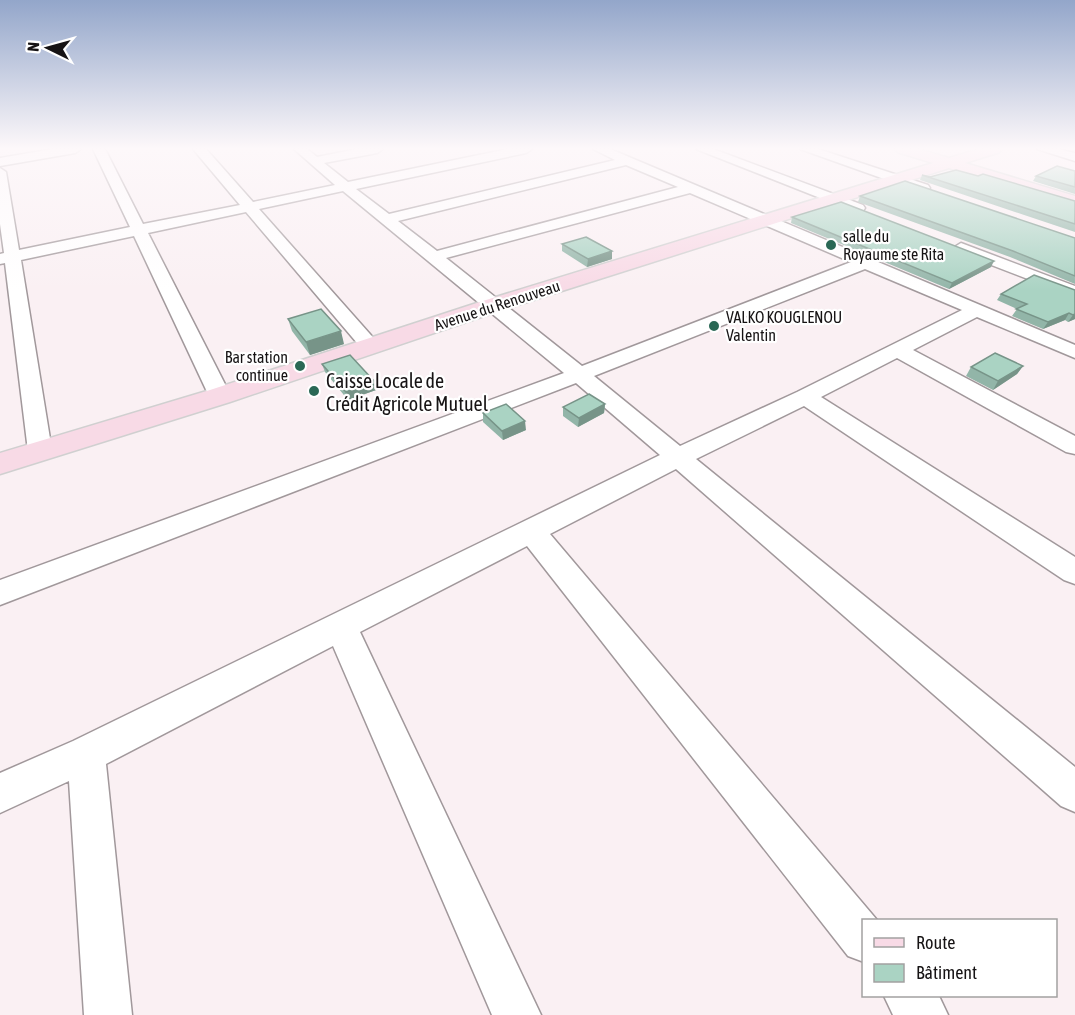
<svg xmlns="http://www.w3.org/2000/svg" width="1075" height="1015" viewBox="0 0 1075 1015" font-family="'Asap Condensed',sans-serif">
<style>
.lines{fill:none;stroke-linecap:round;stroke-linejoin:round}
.minor-casing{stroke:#a1989b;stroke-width:3}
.major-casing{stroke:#d0d0d0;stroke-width:3}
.minor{fill:#fff;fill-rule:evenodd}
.major{fill:#f8dae6;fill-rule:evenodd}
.wall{fill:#92b5a8}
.shaded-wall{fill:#779488}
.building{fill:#aad3c3;stroke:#779488;stroke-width:1.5}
.poi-dot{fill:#2a6855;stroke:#fff;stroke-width:2}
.labels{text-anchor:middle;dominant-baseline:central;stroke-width:4.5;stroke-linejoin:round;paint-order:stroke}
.far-poi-label{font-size:16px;fill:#161314;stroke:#fff;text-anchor:start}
.far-street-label{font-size:16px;fill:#161314;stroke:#fff}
.poi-label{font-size:20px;fill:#161314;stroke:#fff;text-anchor:start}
</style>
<rect width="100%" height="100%" fill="#faf0f3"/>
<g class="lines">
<defs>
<g id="minor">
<polygon points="53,149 81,149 75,153 0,166 0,158"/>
<path d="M 93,149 L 105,149 L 143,224 L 240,205 L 193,149 L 206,149 L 253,202 L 335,185 L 294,149 L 307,149 L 317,157 L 357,149 L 383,149 L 377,153 L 324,163 L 348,182 L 508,149 L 532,149 L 526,153 L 356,189 L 389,214 L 615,160 L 593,149 L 610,149 L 1075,345 L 1075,358 L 977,317 L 913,350 L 1075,436 L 1075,454 L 1066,452 L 897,358 L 821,397 L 1075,557 L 1075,584 L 1064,580 L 804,406 L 696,459 L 1075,767 L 1075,812 L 1061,806 L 676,469 L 550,534 L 877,920 L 864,920 L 864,962 L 848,956 L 527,546 L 360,632 L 541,1015 L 492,1015 L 333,646 L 106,764 L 132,1015 L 84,1015 L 69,781 L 0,813 L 0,773 L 73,741 L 660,455 L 576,383 L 0,605 L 0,580 L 564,373 L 343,191 L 259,209 L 377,342 L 380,346 L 377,350 L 363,350 L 246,212 L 148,233 L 231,396 L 228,401 L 220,403 L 212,401 L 209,396 L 134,236 L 21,260 L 52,451 L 49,457 L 40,459 L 31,457 L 28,451 L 5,263 L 0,264 L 0,254 L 4,253 L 0,224 L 0,168 L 6,172 L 19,250 L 130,227 ZM 626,165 L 678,187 L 437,251 L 398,221 ZM 690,193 L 851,262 L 582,366 L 446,258 ZM 865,269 L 962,310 L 797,392 L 680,446 L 594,376 Z"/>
<polygon points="696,149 713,149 863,205 865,208 863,211 853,211"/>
<polygon points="800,149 818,149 928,185 930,188 928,191 918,191"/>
<polygon points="1037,149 1058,149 1075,153 1075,161"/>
<polygon points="961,243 1075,286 1075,297 955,251 953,248"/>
<polygon points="884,996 939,996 948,1015 893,1015"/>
</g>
<polygon id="major" points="895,149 918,149 949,158 979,149 1002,149 1000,152 965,163 1075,196 1075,206 949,168 502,310 230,402 0,474 0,453 210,390 486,300 933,163 897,152"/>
</defs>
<!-- minor casing -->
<use href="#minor" class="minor-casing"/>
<!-- major casing -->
<use href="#major" class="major-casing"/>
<!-- minor -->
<use href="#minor" class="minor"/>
<!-- major -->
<use href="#major" class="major"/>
</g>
<!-- wall -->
<g class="wall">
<polygon points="1075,171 1075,194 1033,181 1036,176"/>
<polygon points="922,175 1075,201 1075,232 920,180"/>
<polygon points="860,196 1075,238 1075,284 1010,257 858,202"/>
<polygon points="792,217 991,267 949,289 791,223"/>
<polygon points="562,244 612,251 612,259 587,267 562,251"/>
<polygon points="1075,290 1075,319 1068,322 1065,320 1043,329 1012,316 1017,309 997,300 1001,294"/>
<polygon points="288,319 344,344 310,355 292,331"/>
<polygon points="322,364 374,381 376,390 348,400 325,372"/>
<polygon points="1023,366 1017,374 993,390 966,376 971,367"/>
<polygon points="605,404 604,413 578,427 563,416 563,407"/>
<polygon points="483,413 526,430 503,440 483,422"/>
</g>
<!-- shaded-wall -->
<g class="shaded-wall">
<polygon points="612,251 612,259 587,267 588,259"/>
<polygon points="994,261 991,267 949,289 952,283"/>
<polygon points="1069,313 1065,320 1043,329 1048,322"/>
<polygon points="1075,314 1075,319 1068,322 1073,315"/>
<polygon points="341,331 344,344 310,355 306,342"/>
<polygon points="1023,366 1017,374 993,390 998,381"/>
<polygon points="374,381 376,390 348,400 346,392"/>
<polygon points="605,404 604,413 578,427 579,418"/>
<polygon points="525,421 526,430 503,440 502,431"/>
</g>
<!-- building -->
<g class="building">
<polygon points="1057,166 1075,171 1075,187 1036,176"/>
<polygon points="956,170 978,176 983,174 1075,201 1075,224 922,175 930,177"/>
<polygon points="905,181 1075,238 1075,276 1013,251 860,196"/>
<polygon points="841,202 994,261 952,283 792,217"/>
<polygon points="586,237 612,251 588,259 562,244"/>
<polygon points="1034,275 1075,290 1075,314 1073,315 1069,313 1048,322 1016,309 1027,304 1001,294"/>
<polygon points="321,309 341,331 306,342 288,319"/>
<polygon points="995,353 1023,366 998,381 971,367"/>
<polygon points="350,355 374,381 346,392 322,364"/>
<polygon points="589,394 605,404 579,418 563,407"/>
<polygon points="506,404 525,421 502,431 483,413"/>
</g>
<!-- sky -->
<linearGradient id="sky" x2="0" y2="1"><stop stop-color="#93a6ca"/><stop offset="0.51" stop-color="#fdf8fa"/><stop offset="1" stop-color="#fdf8fa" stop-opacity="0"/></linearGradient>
<rect width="1075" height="291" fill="url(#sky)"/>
<!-- markers -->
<g class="poi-dot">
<circle cx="831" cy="245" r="6"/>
<circle cx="714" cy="326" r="6"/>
<circle cx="300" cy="366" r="6"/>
<circle cx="314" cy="391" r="6"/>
</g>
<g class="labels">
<!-- far-poi labels -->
<g class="far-poi-label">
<text x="843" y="236">salle du<tspan x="843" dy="18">Royaume ste Rita</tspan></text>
<text x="726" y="317">VALKO KOUGLENOU<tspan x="726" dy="18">Valentin</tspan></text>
<text x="288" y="357" text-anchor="end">Bar station<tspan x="288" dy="18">continue</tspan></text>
</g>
<!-- far-street labels -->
<g class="far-street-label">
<text transform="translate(497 305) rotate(-18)">Avenue du Renouveau</text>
</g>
<!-- poi labels -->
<g class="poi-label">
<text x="326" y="380">Caisse Locale de<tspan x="326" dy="23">Crédit Agricole Mutuel</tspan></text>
</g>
</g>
<!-- legend -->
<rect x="862" y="919" width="195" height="78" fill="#ffffff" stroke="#a2a1a1" stroke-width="1.5"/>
<rect x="874" y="938" width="30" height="9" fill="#f8dae6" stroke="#a2a1a1" stroke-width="1.5"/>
<text x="916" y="949" font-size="18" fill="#161314">Route</text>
<rect x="874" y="964" width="30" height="18" fill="#aad3c3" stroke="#a2a1a1" stroke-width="1.5"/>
<text x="916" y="979" font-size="18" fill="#161314">Bâtiment</text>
<!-- north arrow -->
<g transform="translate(48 48) rotate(275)" stroke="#ffffff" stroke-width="4.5" paint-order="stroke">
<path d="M0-4.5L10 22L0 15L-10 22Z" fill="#161314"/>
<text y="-9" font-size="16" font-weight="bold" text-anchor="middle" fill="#161314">N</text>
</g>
</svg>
